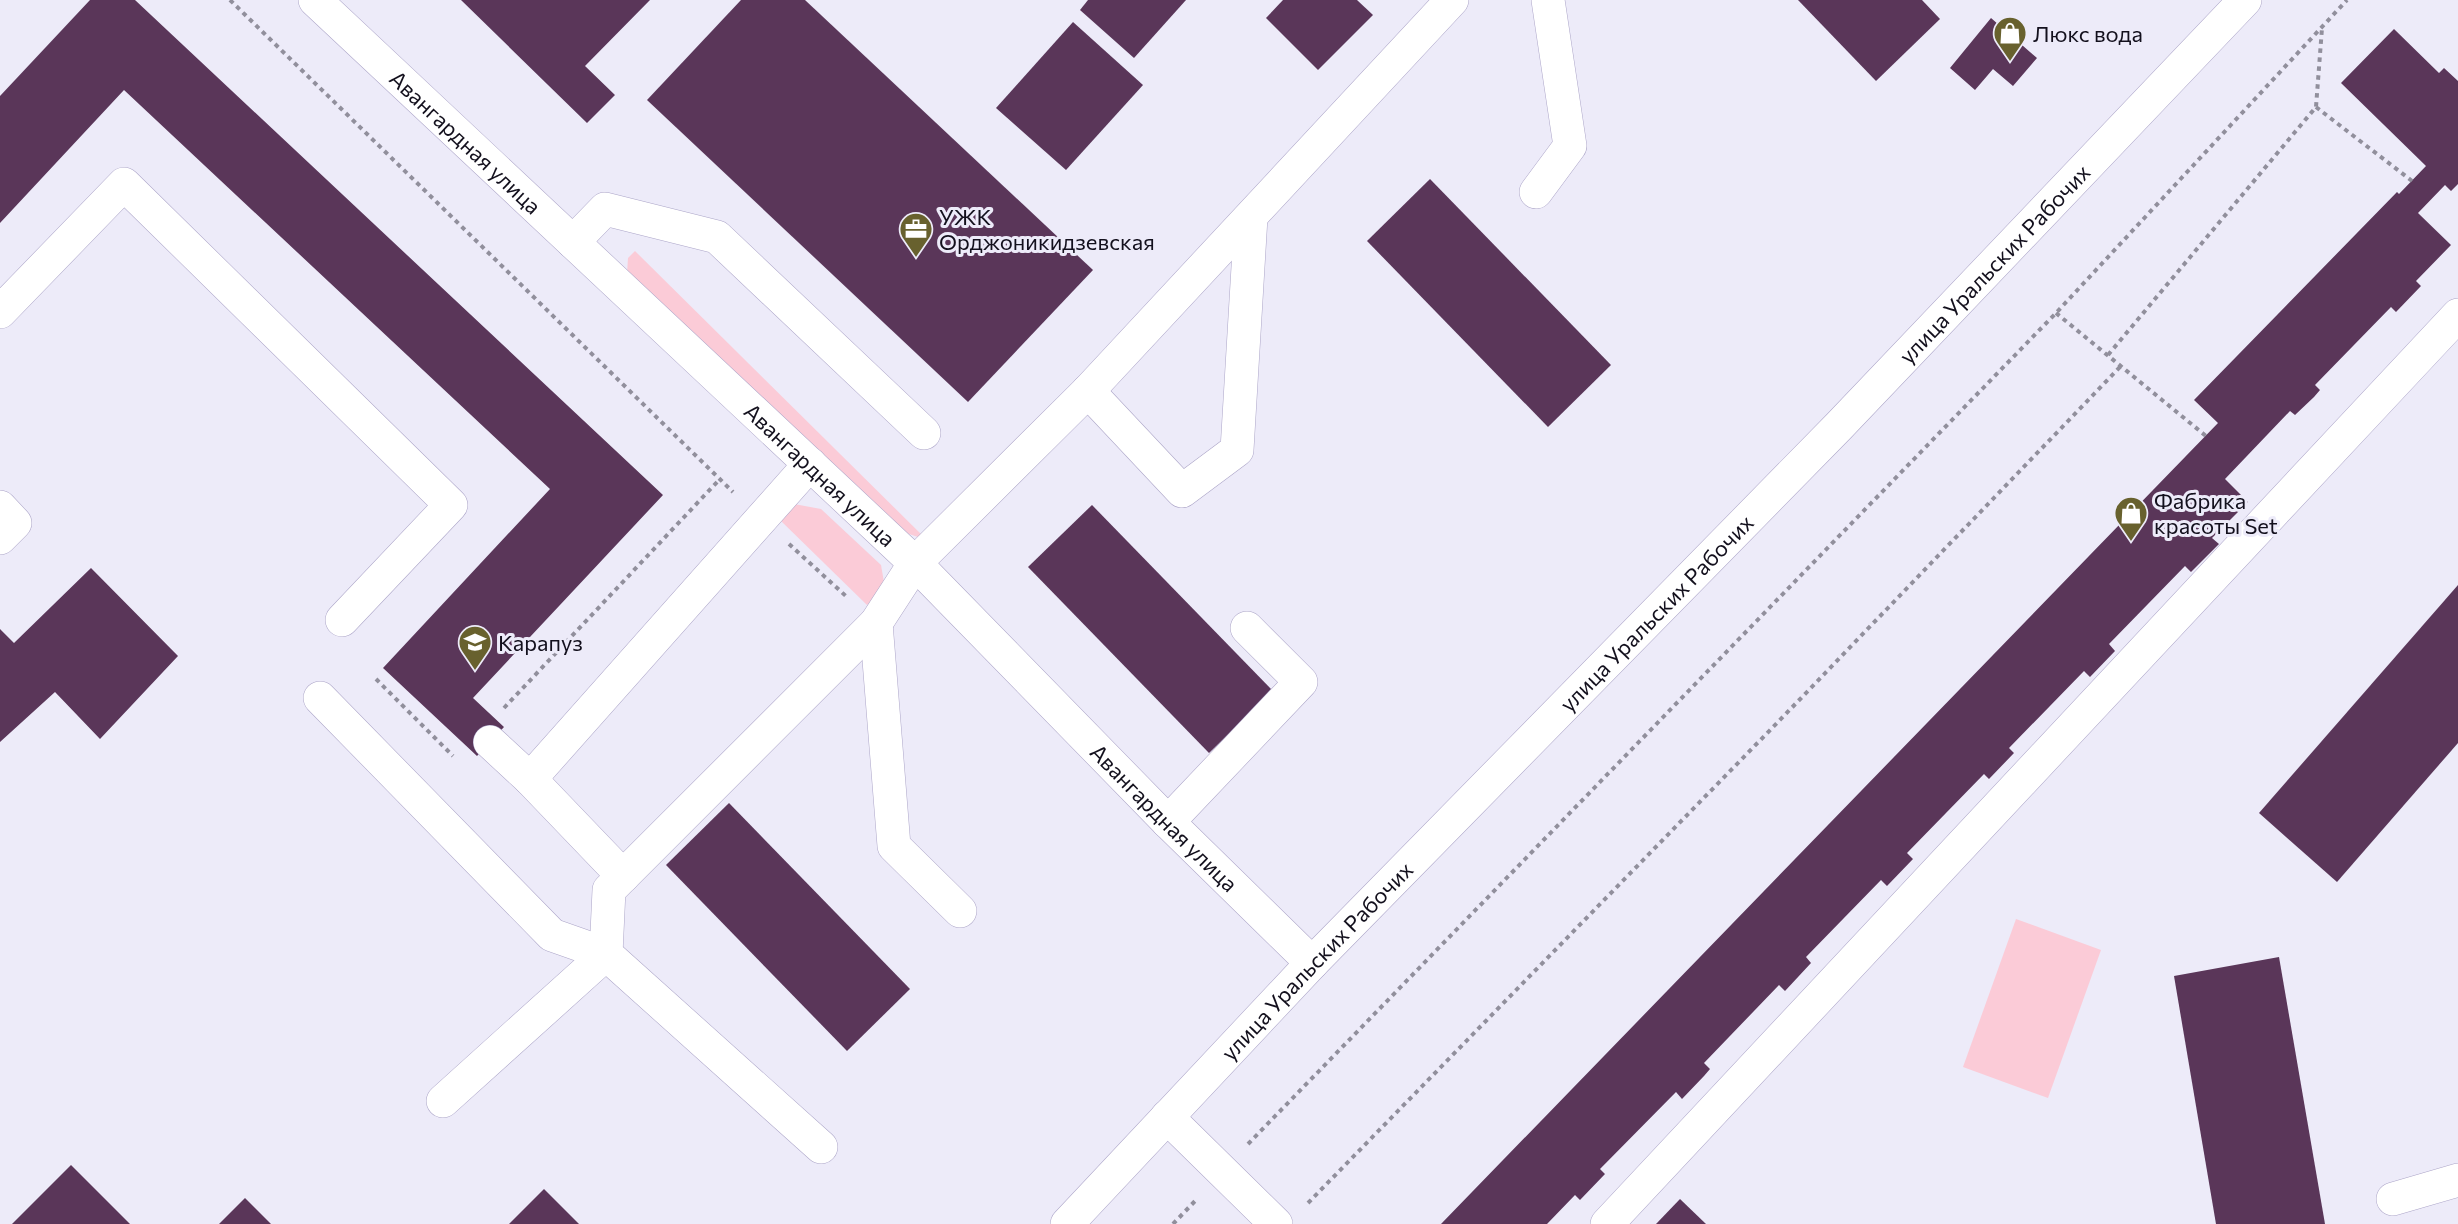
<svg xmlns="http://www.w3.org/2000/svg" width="2458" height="1224" viewBox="0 0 2458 1224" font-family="Commissioner,sans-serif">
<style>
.green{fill:#fbcbd7}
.building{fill:#5a3659}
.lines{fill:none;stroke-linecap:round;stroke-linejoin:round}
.minor-casing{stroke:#aca5c8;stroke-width:34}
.path{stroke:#918f9c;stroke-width:4;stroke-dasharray:4.5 4.5;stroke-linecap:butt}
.minor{stroke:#fff;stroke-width:33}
.labels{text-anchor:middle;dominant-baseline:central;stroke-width:6;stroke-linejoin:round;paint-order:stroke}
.poi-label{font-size:22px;fill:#13101d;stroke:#edebf9;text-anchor:start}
.street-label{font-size:22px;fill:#13101d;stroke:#edebf9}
</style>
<rect width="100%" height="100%" fill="#edebf9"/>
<!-- green -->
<g class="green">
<polygon points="635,251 927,540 900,531 627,274 628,258"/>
<polygon points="794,504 821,509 881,565 885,588 867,605 779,519"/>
<polygon points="2016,919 2101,950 2048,1098 1963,1067"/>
</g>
<!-- building -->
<g class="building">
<polygon points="90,0 135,0 663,495 473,698 504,727 477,756 383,668 550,489 124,90 0,223 0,96"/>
<polygon points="461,0 650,0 585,66 615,95 587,123"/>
<polygon points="741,0 805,0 1093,270 968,402 647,100"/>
<polygon points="1088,0 1186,0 1134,58 1080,10"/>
<polygon points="1283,0 1357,0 1373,15 1318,70 1266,18"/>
<polygon points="1798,0 1922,0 1940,19 1876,81"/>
<polygon points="1991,18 2037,58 2013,86 1993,69 1975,90 1950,68"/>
<polygon points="1073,22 1143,85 1066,170 996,108"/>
<polygon points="2394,29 2439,73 2444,68 2458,81 2458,184 2451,191 2445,185 2418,213 2451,245 2416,281 2421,286 2396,312 2391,307 2315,385 2320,390 2314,397 2295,415 2290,411 2225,479 2248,502 2212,538 2219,544 2191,572 2185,566 2109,644 2115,651 2090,677 2084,671 2009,748 2014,753 1989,779 1984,774 1907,853 1913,859 1887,886 1881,880 1806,957 1811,963 1785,991 1779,985 1704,1063 1710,1069 1704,1076 1682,1099 1676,1092 1600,1169 1605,1174 1580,1200 1575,1195 1547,1224 1441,1224 2218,423 2194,400 2397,192 2399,194 2426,166 2341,83"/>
<polygon points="1430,179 1611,365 1548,427 1367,241"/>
<polygon points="1092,505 1273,691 1209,753 1028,567"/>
<polygon points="91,568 178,656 100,739 55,692 0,742 0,629 14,643"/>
<polygon points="2458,585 2458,743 2337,882 2259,813"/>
<polygon points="729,803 910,989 847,1051 666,865"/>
<polygon points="2279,957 2325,1224 2216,1224 2174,976"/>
<polygon points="71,1165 130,1224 12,1224"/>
<polygon points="544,1189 579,1224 509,1224"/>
<polygon points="245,1198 271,1224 219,1224"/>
<polygon points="1680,1199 1706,1224 1656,1224"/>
</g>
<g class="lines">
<defs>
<g id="minor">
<path id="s1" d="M 315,0 L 915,563 L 1168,822 L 1312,963"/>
<polyline points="1536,192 1570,146 1548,0"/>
<polyline points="573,242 605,209 717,237 924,433"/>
<polyline points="0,312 124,184 451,505 342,620"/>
<polyline points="1088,391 1182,491 1237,450 1251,217"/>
<polyline points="0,507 15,523 0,538"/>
<polyline points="876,623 894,846 960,911"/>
<polyline points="320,698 552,935 606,954 821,1147"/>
<polyline points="490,742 530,779 810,464"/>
<polyline points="530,779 623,876"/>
<polyline points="1168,822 1301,682 1247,628"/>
<polyline points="443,1101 606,954 609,890 876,623 915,563 1088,391 1452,0"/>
<polyline points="1167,1117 1276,1224"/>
<polyline points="2393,1199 2458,1180"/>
<path id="s2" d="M 1067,1224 L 1312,963 L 1839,426 L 2245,0"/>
<polyline points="1607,1224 2458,315"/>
</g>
</defs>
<!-- minor casing -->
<use href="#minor" class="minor-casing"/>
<!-- path -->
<g class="path">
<polyline points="230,0 733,492"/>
<polyline points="2316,107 2412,181"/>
<polyline points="2056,313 2206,436"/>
<polyline points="2108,355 2316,107 2322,28"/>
<polyline points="789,544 848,598"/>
<polyline points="376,679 453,756"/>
<polyline points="504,708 719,480"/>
<polyline points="1248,1144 2056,313 2347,0"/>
<polyline points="1308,1203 1778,722 2121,366"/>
<polyline points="1173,1224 1196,1200"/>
</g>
<!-- minor -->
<use href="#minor" class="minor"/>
</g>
<!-- icons -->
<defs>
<symbol id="shop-pin" viewBox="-11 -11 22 30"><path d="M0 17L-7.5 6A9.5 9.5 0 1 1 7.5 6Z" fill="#68612e" stroke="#edebf9"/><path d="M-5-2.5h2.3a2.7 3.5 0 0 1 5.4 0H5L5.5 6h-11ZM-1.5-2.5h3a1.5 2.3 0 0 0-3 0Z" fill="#fff"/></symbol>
<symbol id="office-pin" viewBox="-11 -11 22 30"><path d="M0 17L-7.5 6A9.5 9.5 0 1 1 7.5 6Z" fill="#68612e" stroke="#edebf9"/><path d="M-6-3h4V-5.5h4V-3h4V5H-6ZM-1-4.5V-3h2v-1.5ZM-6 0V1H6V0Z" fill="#fff"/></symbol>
<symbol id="school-pin" viewBox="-11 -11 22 30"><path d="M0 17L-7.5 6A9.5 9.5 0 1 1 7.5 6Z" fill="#68612e" stroke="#edebf9"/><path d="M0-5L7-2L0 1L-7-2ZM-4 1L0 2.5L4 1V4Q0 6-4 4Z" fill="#fff"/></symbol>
</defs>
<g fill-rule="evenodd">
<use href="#shop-pin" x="1991" y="14" width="38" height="52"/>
<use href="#office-pin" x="897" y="210" width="38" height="52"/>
<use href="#shop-pin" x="2112" y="494" width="38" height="52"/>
<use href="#school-pin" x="456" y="623" width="38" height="52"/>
</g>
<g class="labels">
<!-- poi labels -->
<g class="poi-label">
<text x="2033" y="33">Люкс вода</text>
<text x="939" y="216">УЖК<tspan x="939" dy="25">Орджоникидзевская</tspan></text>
<text x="2154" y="500">Фабрика<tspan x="2154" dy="25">красоты Set</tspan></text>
<text x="498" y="642">Карапуз</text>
</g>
<!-- street labels -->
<g class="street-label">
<text stroke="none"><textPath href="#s1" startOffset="207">Авангардная улица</textPath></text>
<text stroke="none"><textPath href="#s2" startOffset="1335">улица Уральских Рабочих</textPath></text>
<text stroke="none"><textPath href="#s1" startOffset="693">Авангардная улица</textPath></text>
<text stroke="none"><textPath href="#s2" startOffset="849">улица Уральских Рабочих</textPath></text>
<text stroke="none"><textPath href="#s1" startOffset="1179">Авангардная улица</textPath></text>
<text stroke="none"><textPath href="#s2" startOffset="363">улица Уральских Рабочих</textPath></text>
</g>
</g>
</svg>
